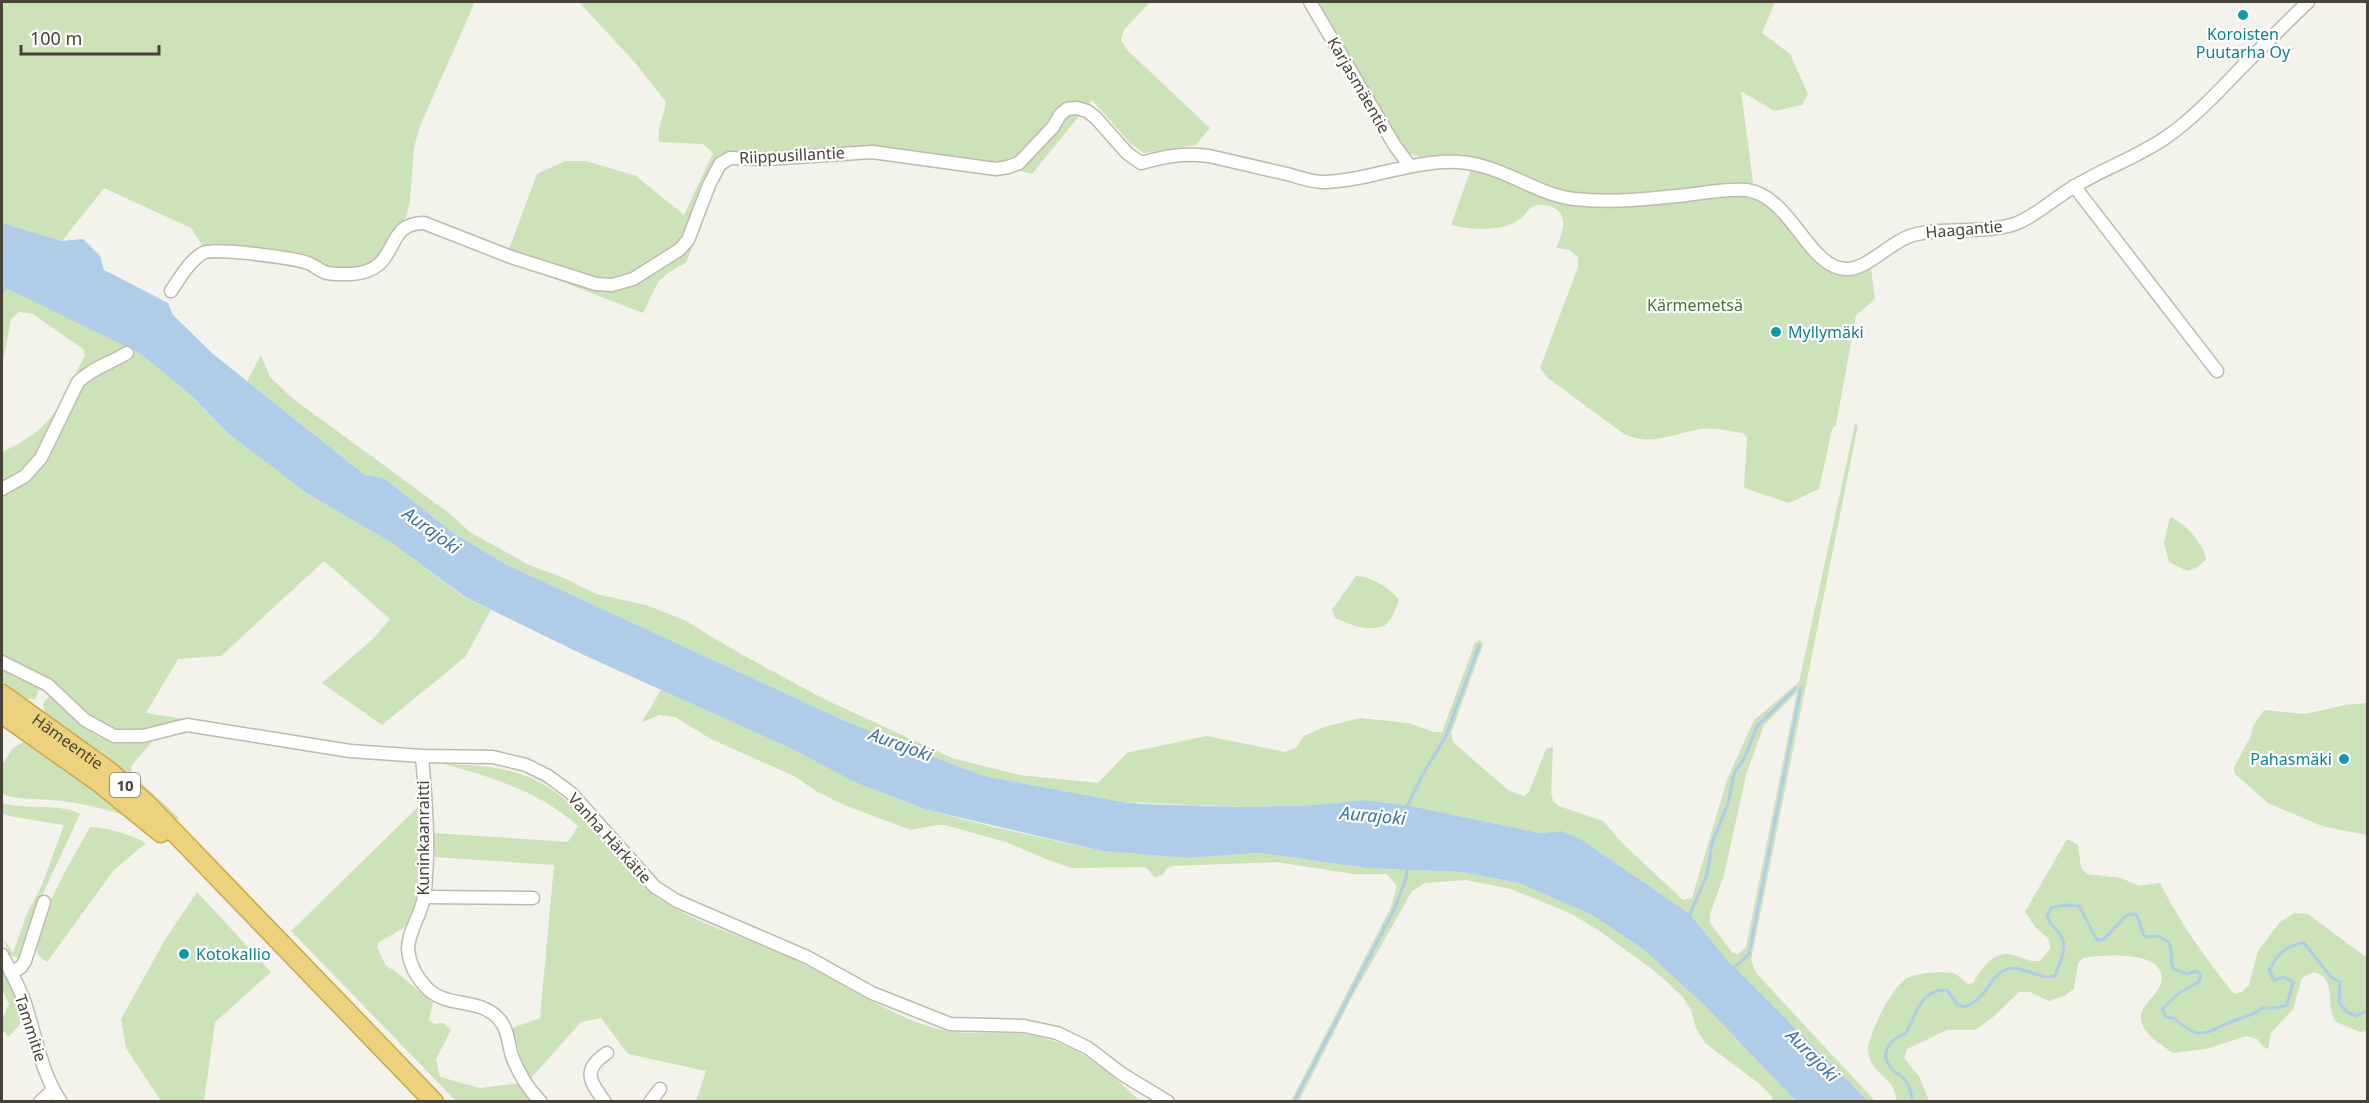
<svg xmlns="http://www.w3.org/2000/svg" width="2369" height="1103" viewBox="0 0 2369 1103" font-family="'Noto Sans',sans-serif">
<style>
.green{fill:#cce2b9;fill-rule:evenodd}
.water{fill:#afcce8}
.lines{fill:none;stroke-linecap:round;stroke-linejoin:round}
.stream{stroke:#afcce8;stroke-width:3}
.minor-casing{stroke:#bebaae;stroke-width:15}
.highway-casing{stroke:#cba84d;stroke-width:21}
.minor{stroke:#fff;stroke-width:12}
.highway{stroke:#edd17c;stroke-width:18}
.culture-dot{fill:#0f9aa8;stroke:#fff;stroke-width:2}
.labels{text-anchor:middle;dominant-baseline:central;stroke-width:4.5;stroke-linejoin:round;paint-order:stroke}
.shield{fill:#fff;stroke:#7e7b74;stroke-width:1.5}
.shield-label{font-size:15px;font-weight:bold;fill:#474339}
.culture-label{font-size:16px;fill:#0d838f;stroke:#fff;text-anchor:start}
.street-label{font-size:16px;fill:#474339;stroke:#fff}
.park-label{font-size:16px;fill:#457233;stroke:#fff}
.water-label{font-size:18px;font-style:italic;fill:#3f71a6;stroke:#fff}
</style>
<rect width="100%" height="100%" fill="#f3f2eb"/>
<!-- green -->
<g class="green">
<polygon points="2,2 475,2 420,126 414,147 410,201 406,217 373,266 353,269 207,253 191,228 104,188 62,241 2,223"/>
<path d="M 579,2 L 1150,2 L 1124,30 L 1121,40 L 1127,50 L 1210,128 L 1196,145 L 1144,153 L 1130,143 L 1092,100 L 1032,174 L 997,164 L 871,147 L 728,155 L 686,263 L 669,272 L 658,282 L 643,313 L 519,265 L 509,249 L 537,174 L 565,161 L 586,161 L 636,176 L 684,215 L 713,153 L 703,144 L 659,142 C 657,125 664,118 666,102 L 637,65 Z"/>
<path d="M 1317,2 L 1775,2 L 1762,33 L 1790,54 L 1808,94 L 1802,105 L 1774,111 L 1741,91 L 1755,197 L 1781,216 L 1818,261 L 1850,274 L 1871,268 L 1875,299 L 1856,315 L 1836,425 L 1832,429 L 1819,489 L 1789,503 L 1744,488 L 1747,438 L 1743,433 C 1730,431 1714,427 1701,429 C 1674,433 1651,447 1624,434 L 1548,378 L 1540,368 L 1578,267 L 1578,257 L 1569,250 L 1556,248 C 1566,227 1570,205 1538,205 C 1529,205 1527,215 1520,219 C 1503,232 1471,230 1451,225 L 1470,172 L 1473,159 L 1422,158 L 1407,152 Z"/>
<polygon points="2,286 128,347 125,351 81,374 70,385 85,355 83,349 33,314 19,312 11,319 2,367"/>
<path d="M 134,350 L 141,354 L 193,397 L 229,434 L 308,494 L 392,543 L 464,597 L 491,610 L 465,657 L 382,725 L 322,683 L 372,640 L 390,619 L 324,561 L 221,656 L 178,659 L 146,713 L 185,719 L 146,730 L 122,734 L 91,718 L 53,683 L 4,656 L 2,654 L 2,452 C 20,444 38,433 51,417 C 60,405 65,394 78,384 C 95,371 119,366 134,350 Z"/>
<path d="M 261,355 L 270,377 L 292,398 L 449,513 L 470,532 L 529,565 L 564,578 L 596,594 L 646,605 L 684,620 L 739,653 L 824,699 L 952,758 L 1019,775 L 1098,783 L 1127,753 L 1135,751 L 1207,736 L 1285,752 L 1296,748 L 1304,736 L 1324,727 L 1360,718 L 1408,723 L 1434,732 L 1442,732 L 1475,643 L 1480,640 L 1483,645 L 1451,733 L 1453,742 L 1508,790 L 1524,796 L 1529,792 L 1546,749 L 1553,747 L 1551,792 L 1553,801 L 1559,806 L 1603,821 L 1624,845 L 1683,900 L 1692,898 L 1727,780 L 1754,720 L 1799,682 L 1855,424 L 1858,425 L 1751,960 L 1756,973 L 1875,1101 L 1868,1101 L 1727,960 L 1690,914 L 1579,838 L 1562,831 L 1540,833 L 1411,806 L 1365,800 L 1315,805 L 1245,807 L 1122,802 L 985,776 L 917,751 L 841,719 L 507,565 L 452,532 L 384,478 L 365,475 L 247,381 ZM 1797,692 L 1746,947 L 1738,954 L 1732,952 L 1710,923 L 1710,914 L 1724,875 L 1746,775 L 1764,725 Z"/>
<path d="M 2170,517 C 2185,523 2203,543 2206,559 L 2198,567 L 2187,571 L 2169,562 L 2164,543 Z"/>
<path d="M 1356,576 C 1371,576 1390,588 1399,600 C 1396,607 1392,621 1385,625 C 1370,633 1348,624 1335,618 L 1332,610 Z"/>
<polygon points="2,668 15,677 39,687 36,699 22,699 2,682"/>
<polygon points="661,690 796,751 854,782 928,810 993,827 1102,851 1186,858 1260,853 1367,868 1461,872 1519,883 1592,915 1643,949 1703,1004 1796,1101 1773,1101 1771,1096 1761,1085 1705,1043 1696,1028 1691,1010 1682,996 1656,972 1601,932 1572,914 1511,889 1466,880 1425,883 1412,891 1352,997 1299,1101 1291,1101 1391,907 1397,886 1387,874 1354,874 1276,862 1172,866 1167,868 1163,874 1155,878 1148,869 1144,867 1072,868 1048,860 1006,842 945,825 936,825 911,830 844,805 816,791 794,776 711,739 675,717 659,715 641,723"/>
<path d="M 49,696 L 53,696 C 70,712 93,741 118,743 C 130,745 143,741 155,738 L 131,766 L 132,774 L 179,818 L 175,822 L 46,717 L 43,704 Z"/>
<polygon points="2367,703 2367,835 2322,826 2268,803 2235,774 2234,767 2251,736 2253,726 2264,710 2305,714 2345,705"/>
<path d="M 27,740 L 134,819 C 111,810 86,804 62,801 C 42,798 21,801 2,794 L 2,765 L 13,748 Z"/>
<path d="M 444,764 C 473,765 503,766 531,778 C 577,798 614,852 647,890 C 689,924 747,936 795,960 C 839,981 887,1014 934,1028 C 957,1035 982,1032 1006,1033 C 1065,1034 1100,1063 1140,1101 L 696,1101 L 706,1071 L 628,1054 L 601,1018 L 581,1022 L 531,1078 L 524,1068 L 512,1028 L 540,1018 L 554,865 L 435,857 L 434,833 L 568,842 L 578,826 C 540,792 492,777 444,764 Z"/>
<path d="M 2,803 C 23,810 63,803 80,814 L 39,902 L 23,955 L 18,958 L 10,955 L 2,937 L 13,953 L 27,914 L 42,885 L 64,825 L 9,816 L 2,813 Z"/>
<path d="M 418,807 C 420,831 423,909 406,926 C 400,931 385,938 378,943 L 377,947 L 386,966 L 395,971 L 433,1003 L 429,1019 L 434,1024 L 443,1023 L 451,1030 L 436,1059 L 440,1077 L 480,1088 L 521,1083 L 537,1101 L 456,1101 L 291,931 Z"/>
<path d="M 90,827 C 110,828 128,834 146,843 L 113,871 L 47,962 L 38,955 C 32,923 74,857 90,827 Z"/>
<path d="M 2067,839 L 2078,845 L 2081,868 L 2087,874 L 2121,878 L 2139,886 L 2160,883 C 2180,923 2206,959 2234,994 L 2242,992 L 2249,985 L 2258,951 L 2280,922 L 2294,913 L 2308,914 L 2367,958 L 2367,1031 L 2360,1032 L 2336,1022 C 2324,1007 2339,979 2314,972 L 2302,978 L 2293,1009 L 2271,1033 L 2268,1049 L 2265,1048 L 2257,1039 L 2246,1036 L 2206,1049 L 2173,1053 C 2162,1045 2143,1034 2141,1020 C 2139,1006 2158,995 2161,983 C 2169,949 2101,955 2083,958 L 2078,963 L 2074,989 L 2064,996 L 2049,1001 L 2030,992 L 2019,992 L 1993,1017 L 1975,1030 L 1947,1030 L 1907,1049 L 1904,1058 L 1919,1076 L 1929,1101 L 1897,1101 C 1896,1097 1895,1092 1893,1088 C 1887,1076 1869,1070 1868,1050 C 1868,1035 1893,985 1907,978 C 1915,973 1944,971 1953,973 C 1958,974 1963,981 1968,984 L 1973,983 C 1981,970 1991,953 2008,954 C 2020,955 2028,963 2040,961 L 2050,949 L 2049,939 L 2036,928 L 2025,912 Z"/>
<polygon points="197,892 271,972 215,1022 204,1101 161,1101 126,1048 121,1019 166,938"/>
<path d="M 2,968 C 8,980 23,1004 23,1017 C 22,1024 13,1032 8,1037 L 2,1029 L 2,1020 L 9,1004 L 2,990 Z"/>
</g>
<!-- water -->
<polygon class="water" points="2,223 62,241 83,239 100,256 104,270 168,303 173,315 213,354 365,475 384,478 452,532 507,565 841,719 917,751 985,776 1122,802 1142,804 1245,807 1315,805 1365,800 1411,806 1540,833 1562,831 1579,838 1690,914 1727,960 1868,1101 1796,1101 1703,1004 1643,949 1592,915 1519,883 1461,872 1367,868 1260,853 1186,858 1102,851 928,810 854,782 796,751 586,656 465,597 392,543 308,494 229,434 193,397 141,354 2,286"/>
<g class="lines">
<!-- stream -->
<g class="stream">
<polyline points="2,293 6,287"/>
<polyline points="1406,808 1424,772 1445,738 1479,646"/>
<polyline points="1690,914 1707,875 1712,843 1728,804 1734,774 1745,757 1757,726 1796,688"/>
<polyline points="1735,967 1749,954 1801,688"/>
<polyline points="1294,1102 1395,908 1406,878 1407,868"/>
<path d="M 1912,1102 C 1912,1094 1909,1085 1904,1079 C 1901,1075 1896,1073 1893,1070 C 1878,1055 1889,1039 1905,1034 C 1917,1015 1919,989 1947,990 L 1958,1005 L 1964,1007 C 1988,998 1988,978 2005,970 C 2021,963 2039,981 2055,976 C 2060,960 2070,948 2059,933 C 2054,927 2050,924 2047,917 L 2051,908 L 2066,905 L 2079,906 L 2097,940 L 2104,939 L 2127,915 L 2135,914 C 2141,921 2140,929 2145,937 L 2158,936 L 2169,942 C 2173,952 2170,959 2173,969 L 2187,974 L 2196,971 L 2201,975 L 2199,982 L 2179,993 L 2162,1009 L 2166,1017 L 2174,1018 C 2200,1042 2204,1033 2233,1021 C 2247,1015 2249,1018 2263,1008 L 2276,1008 L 2287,1005 L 2293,982 L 2284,977 L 2274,980 L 2269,970 C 2277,955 2286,945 2304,943 L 2331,977 L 2340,982 L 2339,1002 L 2347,1012 L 2357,1016 L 2368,1010"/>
</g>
<defs>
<g id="minor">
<polyline points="1310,2 1395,146 1410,166"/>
<polyline points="2074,186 2217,371"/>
<path d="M 171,291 C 180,278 189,261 203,253 C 214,247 294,258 308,263 C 313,265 318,269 324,272 C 331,275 343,274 351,274 C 403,271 381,223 424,223 L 511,257 L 596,284 L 612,285 L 633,279 L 679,250 L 688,240 L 709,185 L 720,164 L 730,158 L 767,159 L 872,152 L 996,169 L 1008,167 L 1019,163 L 1053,127 L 1060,115 L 1067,109 L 1077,108 L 1087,111 L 1096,118 L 1127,153 L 1141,163 C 1166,156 1183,153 1209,156 C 1235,162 1261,168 1287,174 C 1299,177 1311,182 1323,182 C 1376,181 1429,151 1482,166 C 1514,174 1540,195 1575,199 C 1612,203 1649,199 1686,195 C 1705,193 1728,188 1747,190 C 1792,197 1808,268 1846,269 C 1868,270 1892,239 1917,234 C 1949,227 1982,234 2015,224 C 2036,216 2053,199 2072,188 C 2102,169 2136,158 2165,138 C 2194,118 2218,92 2242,67 C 2264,45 2286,23 2308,2"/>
<path d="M 2,489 L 25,476 L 41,458 L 78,382 C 92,368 111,363 127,353"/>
<polyline points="2,662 48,685 85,720 114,736 143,736 187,725 350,751 422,756 493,757 526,765 548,776 571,793 655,887 677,901 807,957 872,993 950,1024 1024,1026 1057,1033 1088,1048 1122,1074 1168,1102"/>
<path d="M 422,756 C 426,802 430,852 424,897 C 421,916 408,931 408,949 C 409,963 416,976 425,986 C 444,1009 479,997 498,1018 C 508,1028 508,1043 512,1056 C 518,1072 529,1090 541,1102"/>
<polyline points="424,897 533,898"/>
<path d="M 2,955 C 11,972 22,991 27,1010 C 37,1041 42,1074 61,1102"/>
<polyline points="11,973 21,967 25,961 44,902"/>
<polyline points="40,1102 53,1090"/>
<path d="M 605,1102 C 589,1081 582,1069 607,1053"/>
<polyline points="650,1102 660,1089"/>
</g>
<g id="highway">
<path id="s1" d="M 2,694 L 109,771 L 146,803 L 434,1102"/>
<polyline points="2,714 101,784 161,833"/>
</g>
</defs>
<!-- minor casing -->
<use href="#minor" class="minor-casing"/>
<!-- highway casing -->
<use href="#highway" class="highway-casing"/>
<!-- minor -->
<use href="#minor" class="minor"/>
<!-- highway -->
<use href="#highway" class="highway"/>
</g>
<!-- markers -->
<g class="culture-dot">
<circle cx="2243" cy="15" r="6"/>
<circle cx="1776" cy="332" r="6"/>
<circle cx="2344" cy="759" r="6"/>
<circle cx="184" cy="954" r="6"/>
</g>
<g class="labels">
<!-- shield labels -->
<rect class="shield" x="110" y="773" width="30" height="24" rx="4.5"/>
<g class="shield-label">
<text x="125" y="785">10</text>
</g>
<!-- culture labels -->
<g class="culture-label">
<text x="2243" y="34" text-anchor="middle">Koroisten<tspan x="2243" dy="18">Puutarha Oy</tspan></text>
<text x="1788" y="332">Myllymäki</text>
<text x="2332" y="759" text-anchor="end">Pahasmäki</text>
<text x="196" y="954">Kotokallio</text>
</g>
<!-- street labels -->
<g class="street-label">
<text transform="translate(1359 85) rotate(60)">Karjasmäentie</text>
<text transform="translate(792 155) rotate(-3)">Riippusillantie</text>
<text transform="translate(1964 229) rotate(-5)">Haagantie</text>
<text stroke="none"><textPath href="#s1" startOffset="81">Hämeentie</textPath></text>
<text transform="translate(423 838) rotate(-90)">Kuninkaanraitti</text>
<text transform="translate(610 838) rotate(48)">Vanha Härkätie</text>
<text transform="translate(31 1028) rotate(72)">Tammitie</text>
</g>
<!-- park labels -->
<g class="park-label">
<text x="1695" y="305">Kärmemetsä</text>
</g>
<!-- water labels -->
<g class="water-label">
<text transform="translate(432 530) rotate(36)">Aurajoki</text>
<text transform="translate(901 744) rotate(20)">Aurajoki</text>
<text transform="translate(1373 815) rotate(5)">Aurajoki</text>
<text transform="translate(1813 1055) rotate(45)">Aurajoki</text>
</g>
</g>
<!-- border -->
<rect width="2369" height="1103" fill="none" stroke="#474339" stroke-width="6"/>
<!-- scale -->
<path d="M21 45v9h138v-9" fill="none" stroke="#474339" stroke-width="3"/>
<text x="30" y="45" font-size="18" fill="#474339" stroke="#ffffff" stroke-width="4.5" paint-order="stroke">100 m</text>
</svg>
